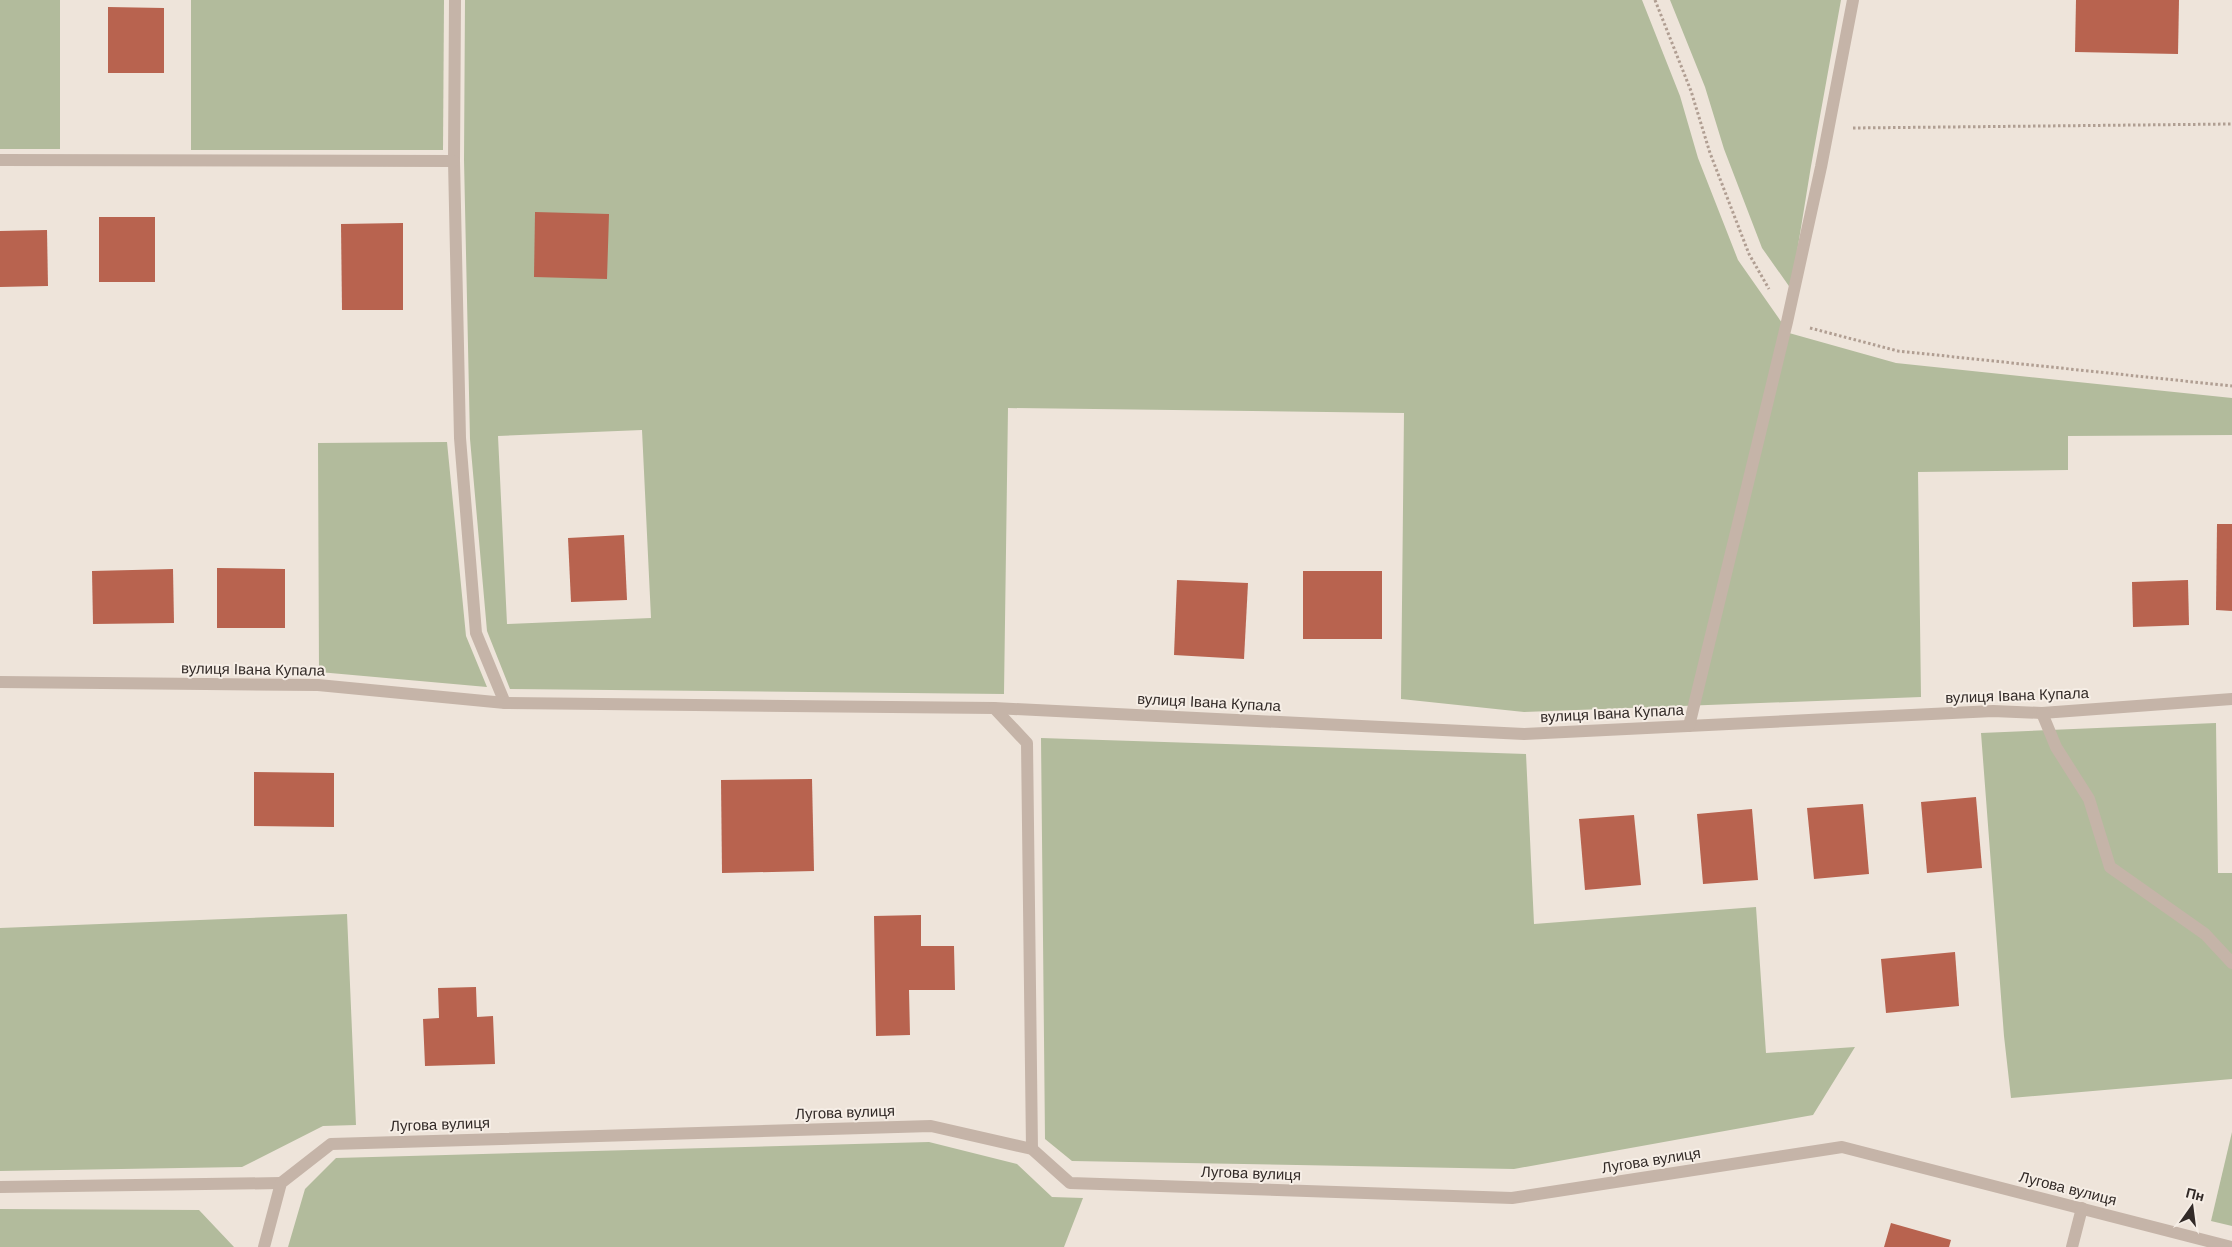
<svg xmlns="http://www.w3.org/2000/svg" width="2232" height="1247" viewBox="0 0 2232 1247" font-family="Arial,sans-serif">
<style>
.green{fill:#b2bb9c;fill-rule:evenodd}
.building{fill:#b8634f}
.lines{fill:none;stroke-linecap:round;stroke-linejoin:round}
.path{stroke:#b09e92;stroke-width:3;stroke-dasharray:2.5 2.5;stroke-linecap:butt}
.minor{stroke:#c5b4a8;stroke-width:12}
.labels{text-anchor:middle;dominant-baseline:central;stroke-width:4;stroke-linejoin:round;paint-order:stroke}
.street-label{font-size:15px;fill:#322a27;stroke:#f6eee6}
</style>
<rect width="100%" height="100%" fill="#eee4da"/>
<!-- green -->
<g class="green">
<rect x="0" y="0" width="60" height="149"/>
<polygon points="191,0 444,0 443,150 191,150"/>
<path d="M 465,0 L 1642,0 L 1680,96 L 1698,158 L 1738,260 L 1789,333 L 1896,363 L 2232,398 L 2232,435 L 2068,436 L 2068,470 L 1918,472 L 1921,697 L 1524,712 L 1401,699 L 1404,413 L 1008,408 L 1004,694 L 510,689 L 487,631 L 470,439 L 464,160 ZM 642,430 L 651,618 L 507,624 L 498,436 Z"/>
<polygon points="1670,0 1841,0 1811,166 1791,289 1762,248 1724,149 1705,87"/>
<polygon points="447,442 466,636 487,687 319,672 318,443"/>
<polygon points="2216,723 2218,873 2232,873 2232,1079 2011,1098 2004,1036 1981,733"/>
<polygon points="1041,738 1526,754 1534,924 1756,907 1766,1053 1855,1047 1813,1115 1514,1169 1072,1161 1045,1139"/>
<polygon points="347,914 356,1125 323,1126 242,1167 0,1171 0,928"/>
<polygon points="2232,1132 2232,1226 2211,1221"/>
<polygon points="929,1142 1017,1164 1052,1197 1083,1198 1064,1247 288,1247 305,1189 336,1158"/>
<polygon points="0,1209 199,1210 234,1247 0,1247"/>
</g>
<!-- building -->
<g class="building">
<polygon points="2076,0 2179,0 2178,54 2075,52"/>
<polygon points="108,7 164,8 164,73 108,73"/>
<polygon points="535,212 609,214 607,279 534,277"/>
<rect x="99" y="217" width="56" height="65"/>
<polygon points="403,223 403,310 342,310 341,224"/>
<polygon points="47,230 48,286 0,287 0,231"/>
<polygon points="2217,524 2232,524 2232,611 2216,610"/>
<polygon points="624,535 627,600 571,602 568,538"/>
<polygon points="217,568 285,569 285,628 217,628"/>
<polygon points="173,569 174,623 93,624 92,571"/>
<rect x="1303" y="571" width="79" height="68"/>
<polygon points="1177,580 1248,583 1244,659 1174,655"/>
<polygon points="2188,580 2189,625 2133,627 2132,582"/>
<polygon points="254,772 334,773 334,827 254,826"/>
<polygon points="812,779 814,871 722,873 721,780"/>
<polygon points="1976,797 1982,868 1927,873 1921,802"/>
<polygon points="1863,804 1869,874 1814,879 1807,808"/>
<polygon points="1752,809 1758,880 1703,884 1697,814"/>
<polygon points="1634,815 1641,885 1585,890 1579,819"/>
<polygon points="921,915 921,946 954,946 955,990 909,990 910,1035 876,1036 874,916"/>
<polygon points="1955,952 1959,1006 1886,1013 1881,959"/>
<polygon points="476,987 477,1017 493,1016 495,1064 425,1066 423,1019 439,1018 438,988"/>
<polygon points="1891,1223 1951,1240 1949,1247 1884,1247"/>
</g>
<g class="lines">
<!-- path -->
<g class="path">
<polyline points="1655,0 1691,91 1710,153 1749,254 1769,289"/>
<polyline points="1853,128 2232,124"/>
<polyline points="1810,328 1898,351 2232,386"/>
</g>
<!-- minor -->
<g class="minor">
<polyline points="455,0 454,161 460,438 476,633 505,703"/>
<polyline points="0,160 454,161"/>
<polyline points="0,682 318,685 505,703 994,708 1027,743 1032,1149"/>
<polyline points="994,708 1524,734 1993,711 2042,713 2232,699"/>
<polyline points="2042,713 2056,747 2089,799 2110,867 2205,934 2232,963"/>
<polyline points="1689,726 1787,322 1821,167 1853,0"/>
<polyline points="0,1187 281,1183"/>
<polyline points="264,1247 281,1183 331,1144 931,1126 1032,1149 1070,1183 1512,1198 1842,1147 2231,1247"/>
<polyline points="2072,1247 2082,1208"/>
</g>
</g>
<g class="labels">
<!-- street labels -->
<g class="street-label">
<text transform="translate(253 669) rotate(1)">вулиця Івана Купала</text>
<text transform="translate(2017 695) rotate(-2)">вулиця Івана Купала</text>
<text transform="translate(1209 702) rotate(3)">вулиця Івана Купала</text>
<text transform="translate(1612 713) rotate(-3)">вулиця Івана Купала</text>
<text transform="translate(845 1112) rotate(-2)">Лугова вулиця</text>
<text transform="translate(440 1124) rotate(-2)">Лугова вулиця</text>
<text transform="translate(1651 1160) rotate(-9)">Лугова вулиця</text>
<text transform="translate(1251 1173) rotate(2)">Лугова вулиця</text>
<text transform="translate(2068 1188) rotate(14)">Лугова вулиця</text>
</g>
</g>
<!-- north arrow -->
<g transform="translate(2192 1207) rotate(14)" stroke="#f6eee6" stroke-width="4" paint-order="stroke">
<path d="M0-4L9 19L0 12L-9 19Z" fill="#322a27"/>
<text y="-8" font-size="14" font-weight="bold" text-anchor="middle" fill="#322a27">Пн</text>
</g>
</svg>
